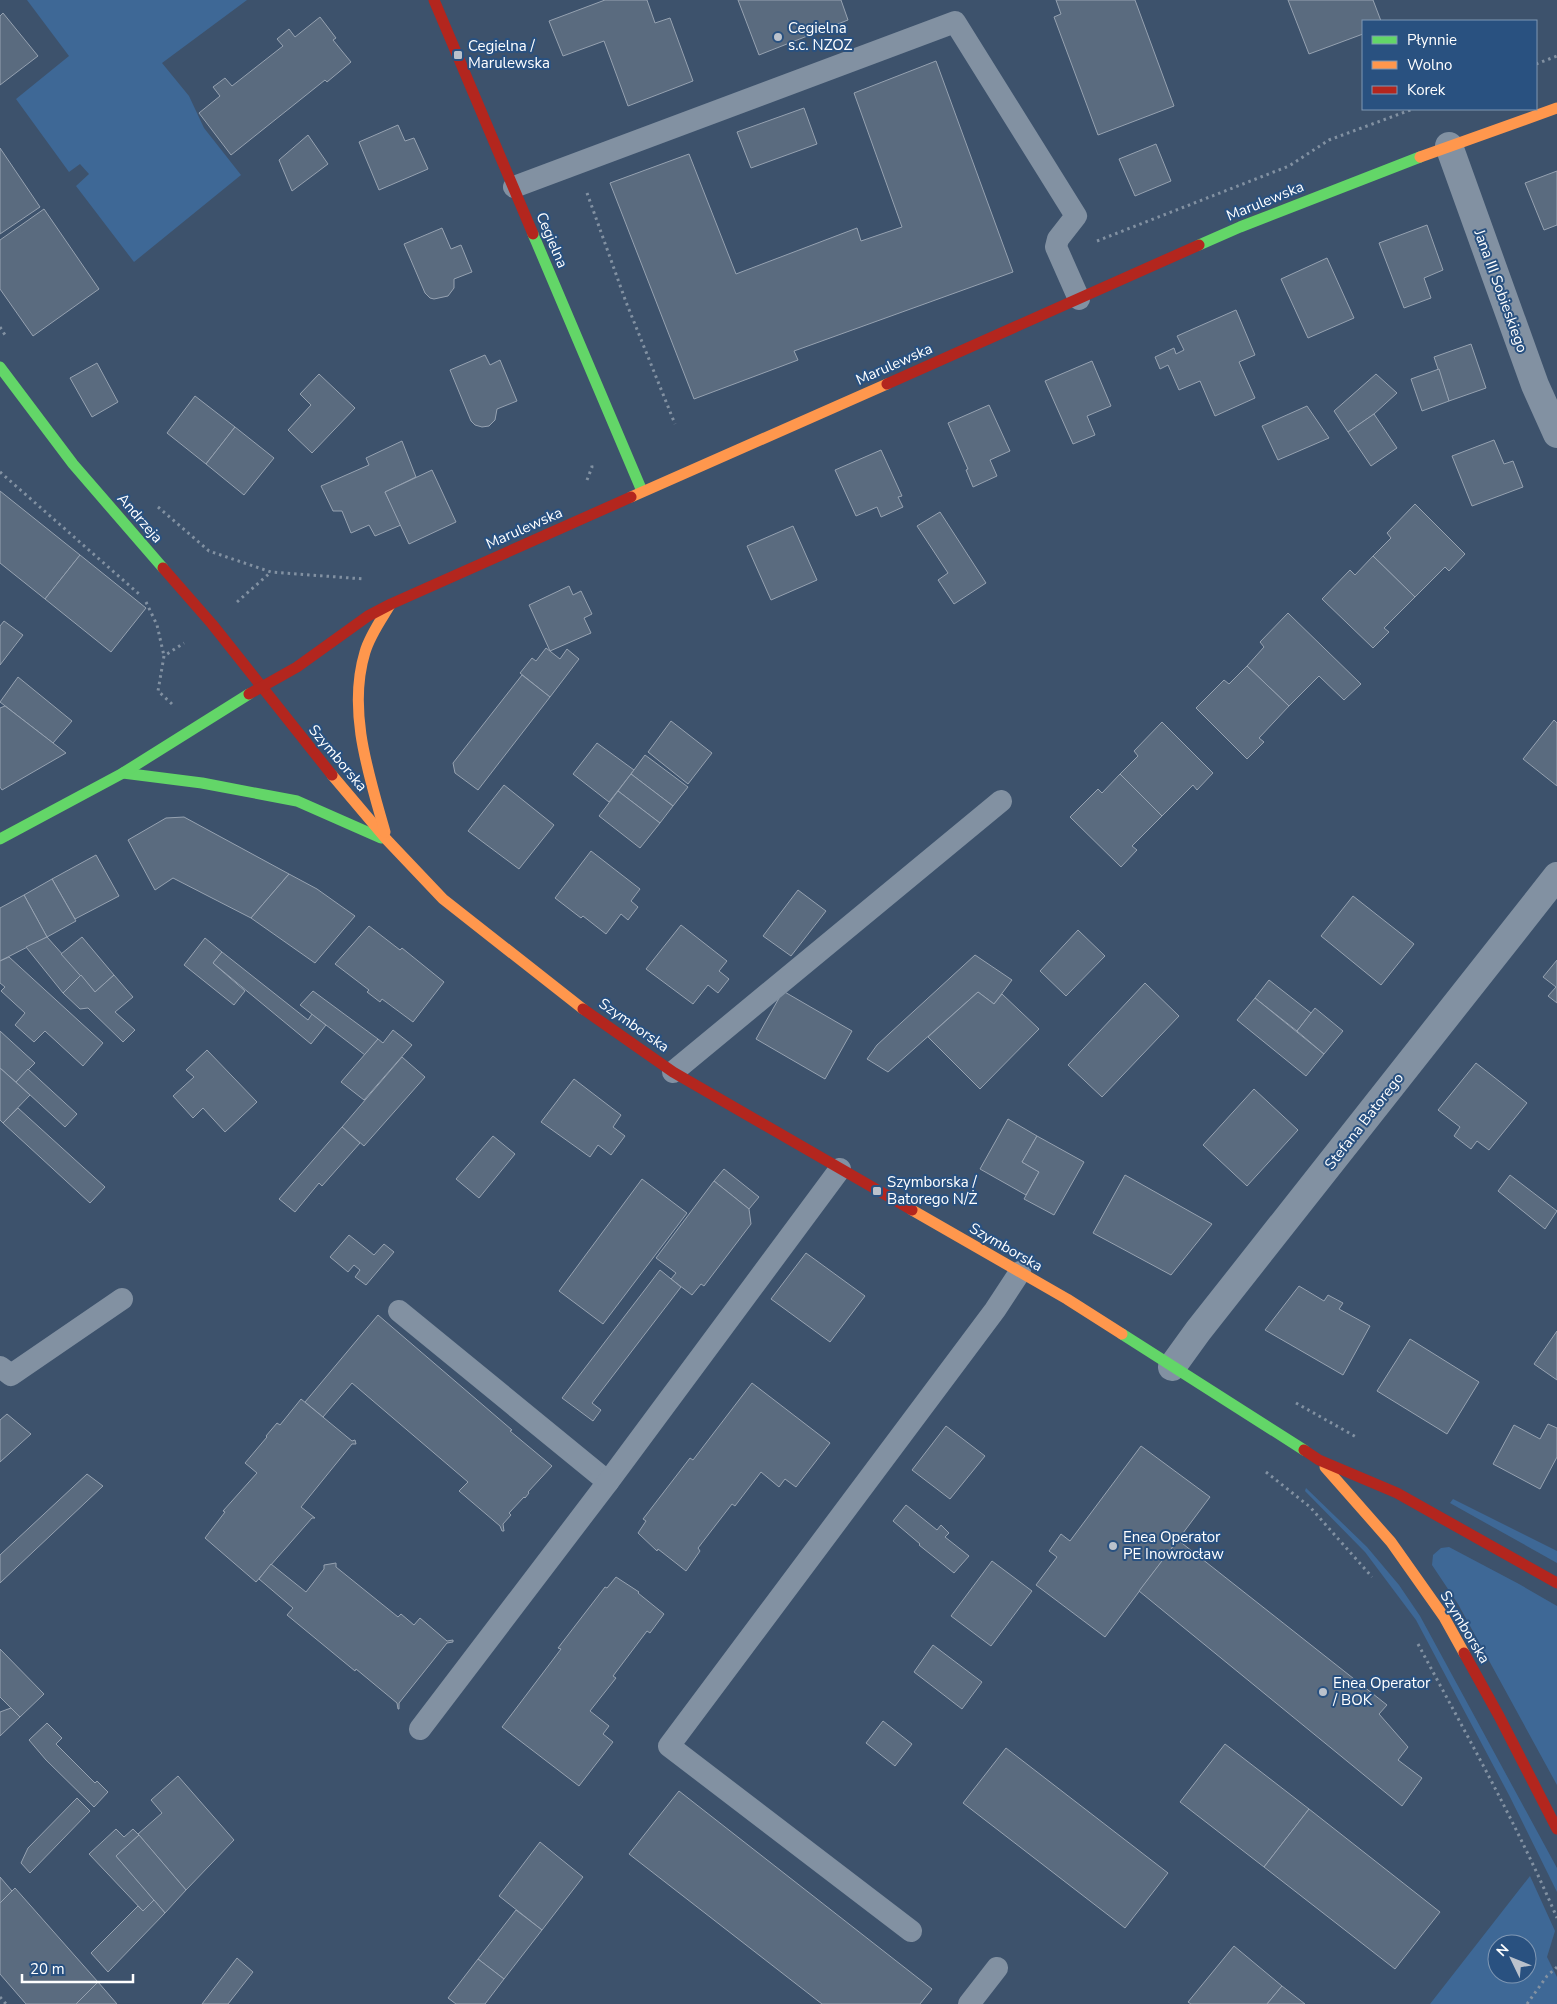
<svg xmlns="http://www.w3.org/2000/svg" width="1557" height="2004" viewBox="0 0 1557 2004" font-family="'Nunito Sans',sans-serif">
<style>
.green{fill:#3e6896;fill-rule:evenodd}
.building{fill:#5a6b7f;stroke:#96a2b1}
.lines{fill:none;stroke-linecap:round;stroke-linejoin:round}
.path{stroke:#8291a2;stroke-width:3;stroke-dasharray:2.5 4;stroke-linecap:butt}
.lane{stroke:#8291a2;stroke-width:22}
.street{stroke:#8291a2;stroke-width:28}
.fast{stroke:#63d668;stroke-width:11}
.slow{stroke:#ff974d;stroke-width:11}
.jam{stroke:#b3261e;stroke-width:11}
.poi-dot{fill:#bbc2cc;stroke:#295180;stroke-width:2}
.labels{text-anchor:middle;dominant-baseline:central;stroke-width:4;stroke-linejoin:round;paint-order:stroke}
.poi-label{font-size:15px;fill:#fff;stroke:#295180;text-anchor:start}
.street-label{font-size:15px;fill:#fff;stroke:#295180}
</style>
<rect width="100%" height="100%" fill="#3d526c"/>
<!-- green -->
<g class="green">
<polygon points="27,0 247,0 162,63 189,96 204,128 241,175 134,262 76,186 89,174 80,164 69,172 16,99 69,56"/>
<polygon points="1306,1488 1367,1547 1399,1585 1420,1616 1557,1868 1557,1892 1510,1797 1416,1620 1365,1552 1305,1491"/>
<polygon points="1453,1499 1557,1551 1557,1563 1450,1503"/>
<polygon points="1449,1547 1519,1584 1557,1606 1557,1785 1458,1604 1432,1565 1433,1555 1441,1548"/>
<path d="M 1530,1876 L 1555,1931 L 1547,1957 L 1557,1977 L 1557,2004 L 1430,2004 ZM 1497,1944 L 1527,1944 L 1527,1974 L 1497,1974 Z"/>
</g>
<!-- building -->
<g class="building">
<polygon points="605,0 647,0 655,23 670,18 693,81 628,106 604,41 563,56 549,21"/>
<polygon points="738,0 841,0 848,20 759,55"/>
<polygon points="1056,0 1135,0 1174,106 1098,135 1054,17 1061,14"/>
<polygon points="1288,0 1373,0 1381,21 1363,21 1363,34 1309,54"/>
<polygon points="3,13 38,56 0,85 0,16"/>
<polygon points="320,17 336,38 333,40 351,62 327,82 325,80 231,155 199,113 220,96 213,87 225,78 232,86 283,46 277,39 289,29 295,37"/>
<polygon points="936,61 1013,272 794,351 798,360 694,399 610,183 689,154 736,274 857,228 861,241 902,227 854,93"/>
<polygon points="804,108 817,144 751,168 737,132"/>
<polygon points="398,125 405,141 414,138 428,169 379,190 359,142"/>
<polygon points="308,135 328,164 292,191 279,160"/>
<polygon points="1156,144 1171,181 1135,196 1119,159"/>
<polygon points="0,148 40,207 0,234"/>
<polygon points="1557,171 1557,225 1544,230 1525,183"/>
<polygon points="44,209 99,289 33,336 0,289 0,240"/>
<polygon points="1427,225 1443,270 1424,278 1431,298 1404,308 1379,243"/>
<polygon points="442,228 451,249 461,245 472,272 454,279 454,288 448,296 434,299 430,298 425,293 404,244"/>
<polygon points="1327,258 1354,318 1308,338 1281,279"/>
<polygon points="1236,310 1255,355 1239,362 1255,398 1215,416 1200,381 1179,390 1168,365 1160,369 1155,357 1174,348 1176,354 1184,350 1177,336"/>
<polygon points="1471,344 1486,388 1449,401 1434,357"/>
<polygon points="485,355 490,365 500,360 517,401 497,409 495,420 489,426 482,427 475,425 471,421 450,370"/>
<polygon points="1092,361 1111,406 1087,416 1095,435 1073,444 1045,381"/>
<polygon points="97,363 118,402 92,417 70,378"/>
<polygon points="1439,369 1449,401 1422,411 1411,379"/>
<polygon points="319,374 355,408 312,453 288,430 311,405 300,394"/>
<polygon points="1376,374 1397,393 1374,414 1348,432 1334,411"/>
<polygon points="195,396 235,427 206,464 167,433"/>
<polygon points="989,405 1010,451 990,460 997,476 973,487 966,470 968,469 948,423"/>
<polygon points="1307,406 1329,438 1278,460 1262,426"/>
<polygon points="1374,414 1397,448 1371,466 1348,432"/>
<polygon points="235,427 274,458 244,495 206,464"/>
<polygon points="1494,440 1504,464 1513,461 1523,487 1472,506 1452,456"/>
<polygon points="402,441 416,477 385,492 401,525 375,536 369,525 351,533 342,511 333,511 321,486 369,465 366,458"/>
<polygon points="881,450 902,496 898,497 903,507 881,517 877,507 856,516 835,470"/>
<polygon points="432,470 456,522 409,544 385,492"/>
<polygon points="0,491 80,555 45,599 0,563"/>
<polygon points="1415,504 1465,554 1449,571 1445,567 1415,597 1373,556 1391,538 1387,533"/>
<polygon points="940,512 986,583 954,604 938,580 948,573 917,526"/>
<polygon points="793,526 817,580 771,600 747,546"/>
<polygon points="80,555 146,608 111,652 45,599"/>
<polygon points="1373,556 1415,597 1384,628 1389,632 1373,648 1322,599 1350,570 1355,575"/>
<polygon points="569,586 573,595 581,591 592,614 584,618 591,633 550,651 529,605"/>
<polygon points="1288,613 1361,684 1344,700 1319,676 1289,706 1247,666 1264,647 1260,642"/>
<polygon points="4,621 23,635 0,665 0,626"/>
<polygon points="546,648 560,659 567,649 579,659 550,697 520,673 532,658 536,661"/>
<polygon points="1247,666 1289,706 1259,738 1264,742 1247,759 1196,708 1224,680 1229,684"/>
<polygon points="522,675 550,697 478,790 455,773 453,763"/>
<polygon points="18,677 72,721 53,743 0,702"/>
<polygon points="5,706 66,753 2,790 0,787 0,708"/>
<polygon points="1554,720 1557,723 1557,786 1523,759"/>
<polygon points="671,721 712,753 688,784 648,752"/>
<polygon points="1162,722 1213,773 1197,790 1193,785 1162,816 1120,774 1138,756 1134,751"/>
<polygon points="597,743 634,770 609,802 573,774"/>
<polygon points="645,755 688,787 673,806 631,774"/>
<polygon points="631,774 673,806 660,823 618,791"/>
<polygon points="1120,774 1162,816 1132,846 1137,850 1121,867 1070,817 1098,789 1102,793"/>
<polygon points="504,785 554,825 519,869 468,831"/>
<polygon points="618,791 660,823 640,848 599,816"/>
<polygon points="184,817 289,874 251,918 173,878 155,890 128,840 166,818"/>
<polygon points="591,851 640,889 631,901 638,907 628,920 621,914 606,934 583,916 581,918 555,898"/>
<polygon points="96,855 119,896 75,919 52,879"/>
<polygon points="289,874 317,889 355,916 315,963 251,918"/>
<polygon points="52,879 76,921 47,937 24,895"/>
<polygon points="798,890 826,911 791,956 763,936"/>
<polygon points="24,895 47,937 0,961 0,908"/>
<polygon points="1353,896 1414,944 1381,985 1321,936"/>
<polygon points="681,925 727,961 719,971 729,979 718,993 708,985 693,1004 646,969"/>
<polygon points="369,926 400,950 402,948 444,982 413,1022 382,999 380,1002 367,992 369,990 335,964"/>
<polygon points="1078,930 1105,956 1066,996 1040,971"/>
<polygon points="47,937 81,975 63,993 26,947"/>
<polygon points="82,937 114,975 95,992 61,954"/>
<polygon points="205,938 222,952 213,963 245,991 234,1005 184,965"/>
<polygon points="222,952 308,1020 312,1014 326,1025 311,1044 213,963"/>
<polygon points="975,955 1012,980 994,1004 978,992 888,1072 867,1059 877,1045"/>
<polygon points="9,957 103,1043 83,1066 45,1031 34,1042 15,1025 25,1013 1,991 5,987 0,983 0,961"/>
<polygon points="1557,960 1557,1003 1548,996 1556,987 1543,977"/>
<polygon points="81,975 95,992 114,975 133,997 115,1012 135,1030 123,1042 88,1008 80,1009 63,993"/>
<polygon points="1269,980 1311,1013 1297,1031 1255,998"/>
<polygon points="1145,983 1179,1016 1102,1097 1068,1065"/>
<polygon points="313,991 378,1039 365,1055 300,1005"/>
<polygon points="783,991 852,1031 825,1079 756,1039"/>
<polygon points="978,992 994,1004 1002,994 1039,1029 980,1089 928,1037"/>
<polygon points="1255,998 1324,1054 1306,1076 1237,1020"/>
<polygon points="1315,1008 1343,1031 1324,1054 1297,1031"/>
<polygon points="393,1030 412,1045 364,1100 341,1082 378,1039 383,1043"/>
<polygon points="0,1031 35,1063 16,1082 0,1068"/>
<polygon points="207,1050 257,1102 225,1132 203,1108 193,1118 173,1096 194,1077 186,1070"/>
<polygon points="402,1057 425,1077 364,1146 342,1127"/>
<polygon points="1476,1063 1527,1103 1489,1150 1477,1141 1471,1149 1454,1136 1460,1127 1438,1110"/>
<polygon points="0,1068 30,1095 3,1123 0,1120"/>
<polygon points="28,1069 77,1114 65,1127 16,1082"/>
<polygon points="574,1079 621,1115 613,1127 625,1136 611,1155 598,1145 590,1157 541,1122"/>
<polygon points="1254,1089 1298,1130 1247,1186 1203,1145"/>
<polygon points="18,1108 105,1187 90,1203 3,1123"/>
<polygon points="1008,1119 1037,1136 1022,1162 1039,1172 1026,1195 980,1169"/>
<polygon points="342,1127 360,1143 322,1186 319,1183 295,1212 279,1199"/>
<polygon points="493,1136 515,1154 479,1198 456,1179"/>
<polygon points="1037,1136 1084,1162 1054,1215 1024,1199 1039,1172 1022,1162"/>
<polygon points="724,1169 759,1197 749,1209 714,1181"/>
<polygon points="1125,1175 1212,1224 1171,1275 1093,1233"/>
<polygon points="1510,1175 1557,1211 1545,1229 1498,1191"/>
<polygon points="642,1179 687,1213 603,1324 559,1291"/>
<polygon points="714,1181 749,1209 751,1224 704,1286 701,1284 692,1295 671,1279 676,1273 656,1258"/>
<polygon points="349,1235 374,1255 384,1244 394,1252 366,1285 355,1277 360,1270 354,1265 348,1272 330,1257"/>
<polygon points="806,1253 865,1296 830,1342 771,1299"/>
<polygon points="660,1270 681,1287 592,1403 601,1410 593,1421 562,1398"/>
<polygon points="1299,1286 1324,1301 1328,1295 1343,1303 1339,1309 1370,1326 1343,1375 1265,1330"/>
<polygon points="378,1315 512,1430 510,1431 552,1466 528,1492 529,1493 525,1498 524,1497 509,1513 511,1515 503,1524 504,1531 502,1531 500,1526 459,1491 468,1482 352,1383 323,1417 305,1402"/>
<polygon points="1557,1331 1557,1380 1534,1364"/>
<polygon points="1410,1339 1479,1382 1447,1434 1377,1391"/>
<polygon points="752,1383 830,1443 796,1487 785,1479 779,1487 761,1472 735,1506 732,1504 698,1548 700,1551 686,1571 658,1549 657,1551 638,1533 646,1521 643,1519 690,1458 693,1460"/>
<polygon points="301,1399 352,1441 355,1440 356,1444 352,1444 301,1507 315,1518 312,1518 256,1582 205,1538 225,1512 223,1511 257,1473 245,1463 267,1437 266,1436 277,1423 280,1425"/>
<polygon points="7,1414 31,1434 0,1462 0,1420"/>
<polygon points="1548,1424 1557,1428 1557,1457 1540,1489 1493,1464 1514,1425 1540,1439"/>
<polygon points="946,1426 985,1456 950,1499 912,1470"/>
<polygon points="1141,1446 1210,1497 1105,1637 1036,1585 1057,1557 1049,1551 1061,1534 1070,1541"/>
<polygon points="87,1474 103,1486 0,1583 0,1555"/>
<polygon points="906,1505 937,1530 941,1525 949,1533 945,1537 969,1556 954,1573 919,1545 920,1544 893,1521"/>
<polygon points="1178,1540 1387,1705 1379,1714 1408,1747 1398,1760 1422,1778 1402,1806 1139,1591"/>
<polygon points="992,1561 1032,1591 991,1646 951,1616"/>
<polygon points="336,1563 336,1567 398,1617 401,1614 414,1625 420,1618 447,1641 453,1640 453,1642 447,1643 399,1703 399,1709 398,1709 397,1703 356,1669 355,1671 287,1615 293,1608 259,1579 271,1564 306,1592 324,1569 324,1565"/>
<polygon points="616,1577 639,1592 638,1593 664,1614 650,1633 647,1631 613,1676 616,1678 590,1711 609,1726 603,1734 613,1742 579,1786 502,1727 561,1649 558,1648 605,1587 607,1588"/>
<polygon points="933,1645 982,1682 962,1709 914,1672"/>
<polygon points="0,1649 44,1694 20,1717 0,1697"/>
<polygon points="11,1708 20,1717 0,1736 0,1712"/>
<polygon points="883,1721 912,1744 895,1766 866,1743"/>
<polygon points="47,1723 62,1738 56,1744 95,1783 97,1781 108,1792 94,1807 46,1760 29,1740"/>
<polygon points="1225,1744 1309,1809 1264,1867 1180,1802"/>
<polygon points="1006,1748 1168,1873 1125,1928 963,1803"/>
<polygon points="178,1776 234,1840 186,1890 138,1834 162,1813 151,1800"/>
<polygon points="679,1791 932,1989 920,2004 822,2004 629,1854"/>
<polygon points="77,1798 90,1811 30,1873 21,1863 28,1848"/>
<polygon points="1309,1809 1440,1912 1395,1969 1264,1867"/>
<polygon points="116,1829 124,1837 133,1829 139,1835 116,1856 154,1900 143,1911 89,1854"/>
<polygon points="139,1835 186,1890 165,1913 116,1856"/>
<polygon points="540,1842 583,1877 542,1930 499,1896"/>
<polygon points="0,1877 12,1891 0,1903"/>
<polygon points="15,1888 98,1982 76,2004 26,2004 0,1974 0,1903"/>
<polygon points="154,1900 165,1913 108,1972 91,1953 138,1906 143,1911"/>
<polygon points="516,1910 542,1930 504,1979 478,1959"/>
<polygon points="1234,1946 1282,1986 1267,2004 1191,2004 1188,2002"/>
<polygon points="237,1958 253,1972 228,2004 202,2004"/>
<polygon points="478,1959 504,1979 485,2004 456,2004 448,1998"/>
<polygon points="98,1982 117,2004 76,2004"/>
<polygon points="1282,1986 1305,2004 1267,2004"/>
</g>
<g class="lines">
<!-- path -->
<g class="path">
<polyline points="1536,64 1557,56"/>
<polyline points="587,193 626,302 675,424"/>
<polyline points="1097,241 1289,166 1329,140 1413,109"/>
<polyline points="0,327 5,335"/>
<polyline points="0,472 139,594"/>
<polyline points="587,480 592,467 591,462"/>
<polyline points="158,507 209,551 271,572 364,579"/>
<polyline points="146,602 157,625 164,656"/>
<polyline points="237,602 271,572"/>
<polyline points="172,704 158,691 164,656 184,643"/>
<polyline points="1296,1403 1358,1438"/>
<polyline points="1266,1472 1310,1507 1372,1577"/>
<path d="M 1418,1644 C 1466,1734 1517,1824 1557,1918"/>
<polyline points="0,1997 6,2004"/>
<polyline points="1527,2004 1547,1976 1557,1967"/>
</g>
<!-- lane -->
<g class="lane">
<polyline points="514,187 955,22 1076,216 1058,239 1056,247 1079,299"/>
<polyline points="673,1072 1001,801"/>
<polyline points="399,1311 608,1482"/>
<polyline points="0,1367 11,1375 122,1299"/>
<polyline points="420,1729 608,1482 840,1169"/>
<polyline points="911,1931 669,1746 995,1310 1020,1272"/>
<polyline points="969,2004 997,1968"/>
</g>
<!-- street -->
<g class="street">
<polyline points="1449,146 1535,385 1557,434"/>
<polyline points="1172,1367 1198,1331 1557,876"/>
</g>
<!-- fast -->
<g class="fast">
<polyline points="533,234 642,491"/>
<polyline points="1199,245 1240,227 1420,157"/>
<polyline points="0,367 73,464 163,568"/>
<polyline points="123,773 202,783 297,801 381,838"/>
<polyline points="0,839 123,773 249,694"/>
<polyline points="1122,1334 1304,1450"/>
</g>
<!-- slow -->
<g class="slow">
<polyline points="1420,157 1557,108"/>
<polyline points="631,497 887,384"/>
<polyline points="332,775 387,840 443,899 583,1009"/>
<path d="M 385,832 C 369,775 347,711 365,652 C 370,635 381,620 390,605"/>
<polyline points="912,1210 1067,1299 1122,1334"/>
<polyline points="1325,1467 1391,1542 1444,1617 1464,1653"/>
</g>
<!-- jam -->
<g class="jam">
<polyline points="434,0 533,234"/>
<polyline points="887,384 1199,245"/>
<polyline points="163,568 212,624 332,775"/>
<polyline points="249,694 297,667 368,616 391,604 631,497"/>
<polyline points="583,1009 673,1072 912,1210"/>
<polyline points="1304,1450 1319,1460 1397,1493 1557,1583"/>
<polyline points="1464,1653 1499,1716 1557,1829"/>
</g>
</g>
<!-- markers -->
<g class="poi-dot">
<circle cx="778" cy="37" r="5"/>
<rect x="453" y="50" width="10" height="10" rx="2.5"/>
<rect x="872" y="1186" width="10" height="10" rx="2.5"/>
<circle cx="1113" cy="1546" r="5"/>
<circle cx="1323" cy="1692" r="5"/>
</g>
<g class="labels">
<!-- poi labels -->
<g class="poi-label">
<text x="788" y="28">Cegielna<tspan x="788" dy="17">s.c. NZOZ</tspan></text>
<text x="468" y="46">Cegielna /<tspan x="468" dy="17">Marulewska</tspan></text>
<text x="887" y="1182">Szymborska /<tspan x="887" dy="17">Batorego N/Ż</tspan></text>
<text x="1123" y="1537">Enea Operator<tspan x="1123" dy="17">PE Inowrocław</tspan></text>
<text x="1333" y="1683">Enea Operator<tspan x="1333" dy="17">/ BOK</tspan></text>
</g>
<!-- street labels -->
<g class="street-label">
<text transform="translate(1265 201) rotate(-22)">Marulewska</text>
<text transform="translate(552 240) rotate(67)">Cegielna</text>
<text transform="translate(1501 291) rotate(70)">Jana III Sobieskiego</text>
<text transform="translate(894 364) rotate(-24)">Marulewska</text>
<text transform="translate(140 518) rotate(49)">Andrzeja</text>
<text transform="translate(524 528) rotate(-24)">Marulewska</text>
<text transform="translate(338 758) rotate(50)">Szymborska</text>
<text transform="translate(634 1025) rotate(35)">Szymborska</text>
<text transform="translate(1364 1121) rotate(-52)">Stefana Batorego</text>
<text transform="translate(1006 1247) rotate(30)">Szymborska</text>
<text transform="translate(1465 1627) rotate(59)">Szymborska</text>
</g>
</g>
<!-- legend -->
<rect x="1362" y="20" width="175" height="90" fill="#295180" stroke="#7f97b3"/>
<rect x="1372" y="36" width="25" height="8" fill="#63d668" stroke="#7f97b3"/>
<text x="1407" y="45" font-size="15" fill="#ffffff">Płynnie</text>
<rect x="1372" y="61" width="25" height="8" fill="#ff974d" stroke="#7f97b3"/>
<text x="1407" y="70" font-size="15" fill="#ffffff">Wolno</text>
<rect x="1372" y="86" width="25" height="8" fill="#b3261e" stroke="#7f97b3"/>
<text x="1407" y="95" font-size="15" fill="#ffffff">Korek</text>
<!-- north arrow -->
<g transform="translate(1512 1959) rotate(313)"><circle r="24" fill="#295180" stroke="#7f97b3"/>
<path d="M0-4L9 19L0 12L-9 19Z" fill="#bbc2cc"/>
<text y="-8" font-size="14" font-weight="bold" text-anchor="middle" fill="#ffffff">N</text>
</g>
<!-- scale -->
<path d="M22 1974v8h111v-8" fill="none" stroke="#ffffff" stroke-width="2.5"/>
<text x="30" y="1974" font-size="15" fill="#ffffff" stroke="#295180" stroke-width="4" paint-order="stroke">20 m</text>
</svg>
